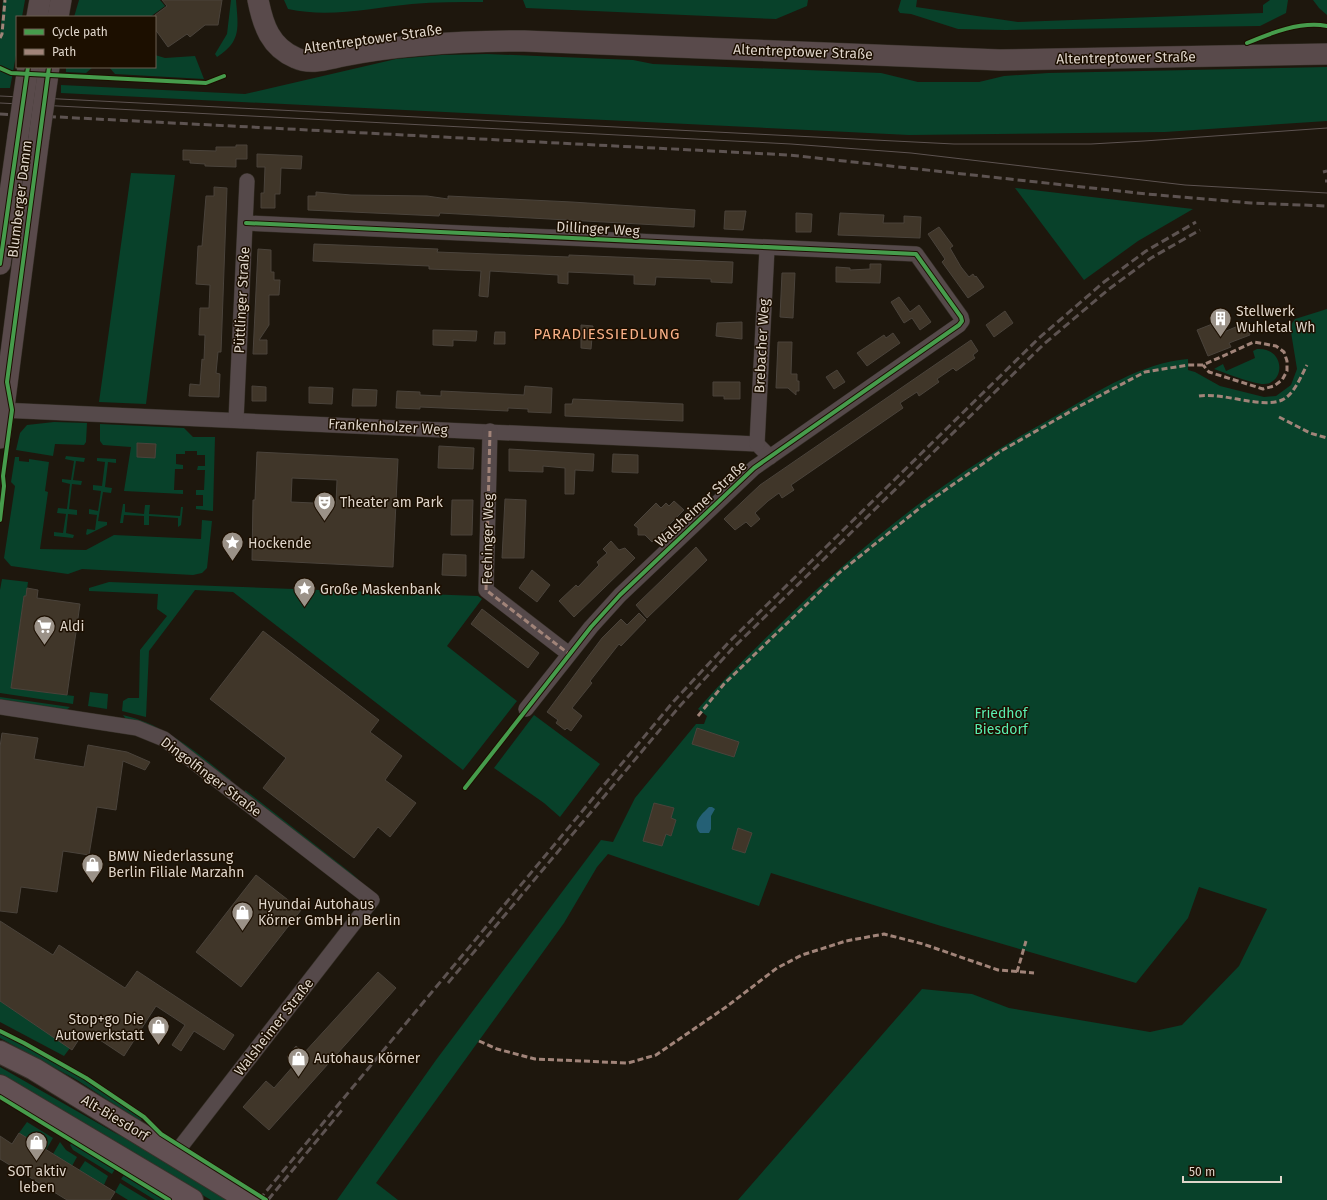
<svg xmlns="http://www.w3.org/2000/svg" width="1327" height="1200" viewBox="0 0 1327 1200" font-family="'Fira Sans',sans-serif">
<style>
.green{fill:#08412a}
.water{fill:#246075}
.building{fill:#403629;stroke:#4a433b;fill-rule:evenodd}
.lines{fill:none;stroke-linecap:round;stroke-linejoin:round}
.minor-casing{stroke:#373129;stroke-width:16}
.secondary-casing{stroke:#373129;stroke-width:22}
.primary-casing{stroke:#373129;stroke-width:24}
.minor{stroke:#55494a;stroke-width:15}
.secondary{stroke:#594a4b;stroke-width:21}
.primary{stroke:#625053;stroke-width:22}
.tram{stroke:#5d5351;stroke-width:1}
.rail{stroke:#5d5351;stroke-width:3;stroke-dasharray:8 4;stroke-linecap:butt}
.secondary-bridge-casing{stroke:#373129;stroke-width:22;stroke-linecap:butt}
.secondary-bridge{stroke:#594a4b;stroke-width:21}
.quiet{stroke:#a18479;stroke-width:3;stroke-dasharray:6 3;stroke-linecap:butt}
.cycleway-casing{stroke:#1c0f00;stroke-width:6}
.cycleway{stroke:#469c4c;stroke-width:4}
.labels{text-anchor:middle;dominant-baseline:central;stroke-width:3;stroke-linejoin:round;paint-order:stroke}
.street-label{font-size:14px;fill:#dfd5ca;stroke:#1c0f00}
.poi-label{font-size:14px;fill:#dfd5ca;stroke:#1c0f00;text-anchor:start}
.park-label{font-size:14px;fill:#59efb0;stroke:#1c0f00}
.neighbourhood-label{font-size:15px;letter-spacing:1px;fill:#f8b087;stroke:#1c0f00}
</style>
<rect width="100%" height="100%" fill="#1e170d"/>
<!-- green -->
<g class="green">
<polygon points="3,0 25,0 22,17 17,17 17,50 10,88 0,88 0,34"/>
<polygon points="79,0 160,0 165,6 150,17 74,17"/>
<path d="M 231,0 L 236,0 C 238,27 242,41 217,57 L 215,54 L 227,34 Z"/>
<path d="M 284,0 L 483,0 L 483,2 C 459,2 436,2 412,4 C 370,8 330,18 288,9 Z"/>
<polygon points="523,0 808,0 807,6 776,19 526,8"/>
<polygon points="901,0 917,0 916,7 1018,22 1263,13 1263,5 1270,0 1288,0 1286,13 1260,26 1006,30 958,29 911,14 900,13 898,10"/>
<polygon points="1313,0 1327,0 1327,15 1319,8"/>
<polygon points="487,54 633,60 653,64 881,73 918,82 979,82 1004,76 1048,73 1327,67 1327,121 1165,132 909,135 61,93 61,85 245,94 396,59 442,55"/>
<polygon points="155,55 165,58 195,56 204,79 115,74 109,67 155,67"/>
<polygon points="72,67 93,67 86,73 66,72 66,68"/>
<polygon points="131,173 175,175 146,404 99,402"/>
<polygon points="1015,188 1193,209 1138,241 1084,280"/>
<path d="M 1327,309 L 1327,1200 L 738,1200 L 922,989 L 972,994 L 1009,1008 L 1150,1032 L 1182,1025 L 1239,966 L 1267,909 L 1199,887 L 1188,918 L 1136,983 L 941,926 L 771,873 L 759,906 L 608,854 L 597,867 L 564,923 L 376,1183 L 398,1200 L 337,1200 L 436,1060 L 601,840 L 613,842 L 635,798 L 696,724 L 704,724 L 707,716 L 698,709 C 721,682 746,657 772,632 C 837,568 908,507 985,458 C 1009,442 1034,428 1059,414 C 1099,391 1141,363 1188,359 L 1188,370 L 1195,372 L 1220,386 L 1264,397 L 1276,396 L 1291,385 L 1297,369 L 1290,326 L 1295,319 Z"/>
<path d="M 1257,349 C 1285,347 1286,383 1264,384 C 1253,384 1225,373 1214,369 L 1223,364 L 1226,371 L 1255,358 L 1253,351 Z"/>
<polygon points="54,422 87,423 86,442 84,445 55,444 53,456 16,450 20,433 27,425"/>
<polygon points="100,424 184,428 193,437 215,437 213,511 196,509 196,506 203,506 203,495 196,495 196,490 204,490 205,470 197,470 198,466 205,466 205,455 197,455 197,451 185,451 185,454 176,454 176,464 183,465 183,469 175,469 174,490 183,490 183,494 124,491 131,447 103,445 100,441"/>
<polygon points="66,456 85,458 84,462 76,461 73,480 82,481 81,485 72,484 69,509 77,510 77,515 68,514 66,533 74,535 73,538 54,536 54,532 63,533 66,514 57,513 58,508 67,509 70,484 62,482 62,479 71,480 74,461 65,459"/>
<polygon points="15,457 19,457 19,461 29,462 29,459 49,462 45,491 48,492 40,549 86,550 114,535 201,539 202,520 212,521 207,568 202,573 193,575 82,569 68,574 11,566 4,558 15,486 11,482"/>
<polygon points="97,458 116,459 116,463 108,462 105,487 112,488 111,493 103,492 98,521 107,522 107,525 87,535 86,534 87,529 95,530 97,515 89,514 89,509 98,511 101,491 93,490 93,485 102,486 105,462 97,461"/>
<polygon points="123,504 125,504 125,512 144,514 145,505 150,505 149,514 180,516 181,507 183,507 181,525 178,527 178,518 149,516 149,525 144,525 144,516 124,515 123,523 120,523"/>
<polygon points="2,579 28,582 26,596 24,596 11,688 74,696 73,704 0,693 0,590"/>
<polygon points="109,582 478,596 482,599 447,646 517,701 463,770 233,592 195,590 149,651 146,717 122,711 123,701 128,698 139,698 140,650 167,616 157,609 158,594 89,591 89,588"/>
<polygon points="90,692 108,694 107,709 88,706"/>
<polygon points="0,697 70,707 66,710 0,700"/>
<path d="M 123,715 C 166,725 197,753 231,780 L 228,782 L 126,719 Z"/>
<polygon points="534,715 600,764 560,817 544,803 494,768"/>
<polygon points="245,790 351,873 358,879 356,880 245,795"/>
<polygon points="0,1001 70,1048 64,1056 0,1022"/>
<path d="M 0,1033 C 50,1057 98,1085 142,1119 L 140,1121 L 77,1080 L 0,1038 Z"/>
<polygon points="0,1067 115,1133 146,1148 233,1200 211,1200 0,1077"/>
<polygon points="27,1122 53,1138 46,1150 19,1133"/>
<polygon points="60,1142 66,1150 77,1157 72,1166 53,1154"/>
<polygon points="72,1143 115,1169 112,1174 73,1150 70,1145"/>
<polygon points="85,1161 108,1176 104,1185 79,1170"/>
<polygon points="124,1175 166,1200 155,1200 121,1179"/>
<polygon points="120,1183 123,1185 148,1200 128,1200 115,1192"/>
</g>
<!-- water -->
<path class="water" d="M 709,807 L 712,807 L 715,809 L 711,816 L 711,829 L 709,833 L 700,833 C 691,823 702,814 709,807 Z"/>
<!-- building -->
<g class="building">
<polygon points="162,0 222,0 218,25 205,25 190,37 187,34 168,47 155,29 155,15 167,6"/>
<polygon points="236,145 247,145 247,159 236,159 236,167 205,166 205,164 190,163 190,160 183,160 183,150 216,151 216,147 236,147"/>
<polygon points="257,154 302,156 301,169 281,168 280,194 275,194 275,208 261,208 261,193 264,193 265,167 257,167"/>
<polygon points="214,187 227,188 221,352 218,352 216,373 220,374 219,397 189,396 190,384 200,385 202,359 204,360 205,335 199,335 200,308 209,308 210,285 196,284 198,246 202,246 206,196 214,196"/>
<polygon points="316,192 351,195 427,196 448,199 448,196 572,202 695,210 694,227 440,213 439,216 308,210 308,196 316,196"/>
<polygon points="725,211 746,211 743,230 724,229"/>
<polygon points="796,213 812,214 811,232 796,232"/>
<polygon points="840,213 884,215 883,223 904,223 904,216 921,217 920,238 838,235"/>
<polygon points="939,227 953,246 950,248 961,267 969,277 973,274 975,277 976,276 984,287 968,298 942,262 945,259 928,234"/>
<polygon points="314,244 438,249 437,252 569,257 569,255 733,262 732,283 711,282 711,279 656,277 655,285 634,284 634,275 568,272 568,284 558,283 558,275 490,271 488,297 479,296 481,271 429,269 429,266 313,261"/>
<polygon points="258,249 271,250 271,272 274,272 274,280 280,280 279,295 269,295 269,325 259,340 267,340 267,354 253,354"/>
<polygon points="870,264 881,264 880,283 836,282 836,267 850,268 850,270 870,269"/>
<polygon points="782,273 795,273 793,318 780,317"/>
<polygon points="899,297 910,312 919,305 931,322 920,330 912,318 904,323 891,302"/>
<polygon points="1005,311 1013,323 994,337 986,325"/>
<polygon points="1220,321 1224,332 1245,323 1250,335 1229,343 1231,347 1208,356 1197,330"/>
<polygon points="742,322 742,339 716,336 717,323"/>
<polygon points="581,325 593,326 591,349 581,348"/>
<polygon points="433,330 477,331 476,341 453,340 453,346 433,345"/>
<polygon points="495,332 505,332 505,344 494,344"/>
<polygon points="893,333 900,343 867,366 857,353 884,335 886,338"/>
<polygon points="971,340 978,351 973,355 975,358 956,371 953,368 937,379 939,382 919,396 917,392 900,403 903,408 797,481 791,485 794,490 782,498 779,493 768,501 755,513 760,519 751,527 746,522 735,530 724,519 760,485"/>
<polygon points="778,342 792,342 791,374 797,374 797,381 799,381 799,391 796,391 796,395 788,388 776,388"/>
<polygon points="837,370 845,382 834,389 826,377"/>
<polygon points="713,382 740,382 740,399 724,399 724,396 713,396"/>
<polygon points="252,386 266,387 266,401 252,401"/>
<polygon points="525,386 552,388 551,413 528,412 528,409 508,408 508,411 420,407 420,409 396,408 397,391 420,392 420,395 441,396 441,391 524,395"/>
<polygon points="309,387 333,388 332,404 309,403"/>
<polygon points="353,389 377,390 376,406 352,406"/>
<polygon points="573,399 683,404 683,421 565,416 565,404 572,404"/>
<polygon points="137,443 156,444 155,458 137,457"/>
<polygon points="439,446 474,448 473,469 438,468"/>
<polygon points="509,449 594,454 593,471 575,470 574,494 565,494 565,468 543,466 543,472 509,471"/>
<path d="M 257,452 L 398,459 L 393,567 L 252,560 L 253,500 L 255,500 ZM 292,478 L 337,480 L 336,504 L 291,502 Z"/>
<polygon points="613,454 638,455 638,473 612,472"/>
<polygon points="505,499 526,500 524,558 502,558"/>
<polygon points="452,500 473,500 472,535 451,535"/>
<polygon points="674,501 684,510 652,542 645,535 638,535 638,528 634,525 656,503 661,508 666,503 669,506"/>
<polygon points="611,541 619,550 625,548 635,558 574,617 559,601 576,585 578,587 599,565 597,562 607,553 603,549"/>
<polygon points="696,547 707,560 647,618 636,605"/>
<polygon points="443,554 466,555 466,576 442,575"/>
<polygon points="532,570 550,585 537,602 519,588"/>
<polygon points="27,588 38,590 37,598 80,604 67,695 11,688 24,596 26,596"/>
<polygon points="482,609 539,653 528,668 471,624"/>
<polygon points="639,613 646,620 621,646 619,644 590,681 592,683 572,708 582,716 571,731 567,728 565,730 556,723 558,720 547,712 602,638 621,619 627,625"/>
<polygon points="263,631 379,720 370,732 402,756 385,780 416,803 390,837 378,827 354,858 263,788 286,758 210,699"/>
<polygon points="697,728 739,742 734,757 692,744"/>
<polygon points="2,733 38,738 34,759 84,767 88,745 127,752 150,762 145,770 123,761 116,810 97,807 89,855 63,851 57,892 21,887 17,913 0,911 0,747"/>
<polygon points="654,803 674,808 671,818 676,820 671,836 666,834 662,846 643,841"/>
<polygon points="738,828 752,833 745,853 732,849"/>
<polygon points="256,875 301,910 241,987 196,952"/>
<polygon points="0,921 53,955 59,945 125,988 137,971 234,1035 224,1050 194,1031 181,1051 172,1045 185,1025 156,1006 124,1056 85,1030 72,1050 0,1001"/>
<polygon points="378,972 396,988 269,1130 243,1107 266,1081 274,1088 295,1064 287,1057 296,1046 304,1053"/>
<polygon points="19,1133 115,1192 110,1200 67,1200 0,1159 0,1136 12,1144"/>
</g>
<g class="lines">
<defs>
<g id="minor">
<polyline points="246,223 916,254 961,317 962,321 959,325 754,468 620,595 591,627 526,709"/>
<polyline points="0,410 757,444 770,457"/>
<polyline points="236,420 247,181"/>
<polyline points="490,431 486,590 569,654"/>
<polyline points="757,444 767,249"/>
<polyline points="0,707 137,728 164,739 372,900 175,1154"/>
</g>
<g id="secondary">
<path d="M 258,0 C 263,25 270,47 296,58 C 311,65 327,59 343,56 C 403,44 462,41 524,41 L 1000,60 L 1327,54"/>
<polyline points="37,17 40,0"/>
<polyline points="58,17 61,0"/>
<polyline points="0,264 18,136"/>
<polyline points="0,438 39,137"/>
</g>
<g id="primary">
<polyline points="0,1052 34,1069 248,1200"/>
<polyline points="0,1086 192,1200"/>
</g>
</defs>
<!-- minor casing -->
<use href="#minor" class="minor-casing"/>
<!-- secondary casing -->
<use href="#secondary" class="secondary-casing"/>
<!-- primary casing -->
<use href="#primary" class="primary-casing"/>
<!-- minor -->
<use href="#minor" class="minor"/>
<!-- secondary -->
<use href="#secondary" class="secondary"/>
<!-- primary -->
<use href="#primary" class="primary"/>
<!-- tram -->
<g class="tram">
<polyline points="0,96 954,144 1091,144 1144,141 1327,128"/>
<polyline points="0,103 791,144 911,153 1185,185 1327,193"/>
</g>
<!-- rail -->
<g class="rail">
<polyline points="0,114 789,155 1147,194 1251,203 1327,206"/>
<polyline points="1323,172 1327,171"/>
<polyline points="1325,181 1327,181"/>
<polyline points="448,983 679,707 732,649 1044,344 1109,289 1151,258 1200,230"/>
<polyline points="259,1200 673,702 730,641 1039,338 1104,282 1146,251 1196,222"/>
<polyline points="268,1200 342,1110"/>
</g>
<defs>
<g id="secondary-bridge">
<polyline points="18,136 28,67"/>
<polyline points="39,137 49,67"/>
</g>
</defs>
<!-- secondary-bridge casing -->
<use href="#secondary-bridge" class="secondary-bridge-casing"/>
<!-- secondary-bridge -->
<use href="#secondary-bridge" class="secondary-bridge"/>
<!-- quiet -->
<g class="quiet">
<polyline points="0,38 2,34 5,0"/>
<path d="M 1199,396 C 1223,392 1261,409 1282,400 C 1294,395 1301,376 1307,365"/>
<polyline points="1279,417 1310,433 1327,438"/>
<polyline points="490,431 486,590 569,654"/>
<polyline points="698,716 724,684 839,573 921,507 1001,451 1080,406 1145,372 1188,365 1203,365 1254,342 1276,346 1284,352 1287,361 1287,371 1282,380 1274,386 1263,389 1209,372 1203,365"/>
<polyline points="1017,972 1026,941"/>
<polyline points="479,1041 497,1049 535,1059 628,1063 656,1055 726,1007 777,968 802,955 846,941 884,934 923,944 998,970 1034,973"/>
</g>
<defs>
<g id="cycleway">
<path d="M 1247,43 C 1271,33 1300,21 1327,26"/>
<polyline points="0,68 11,73 206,83 224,76"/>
<polyline points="246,223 916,254 961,317 962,321 959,325 754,468 620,595 591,627 465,788"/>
<polyline points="0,264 28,67"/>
<polyline points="0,520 4,486 3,476 12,410 7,382 49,67"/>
<polyline points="0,1031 24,1043 86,1078 144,1117 161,1134 266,1200"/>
<polyline points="0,1097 169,1200"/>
</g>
</defs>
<!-- cycleway casing -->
<use href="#cycleway" class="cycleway-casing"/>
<!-- cycleway -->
<use href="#cycleway" class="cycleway"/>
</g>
<!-- icons -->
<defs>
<symbol id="building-pin" viewBox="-11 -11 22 30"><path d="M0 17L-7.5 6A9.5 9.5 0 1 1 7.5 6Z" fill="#9b9288" stroke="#1c0f00"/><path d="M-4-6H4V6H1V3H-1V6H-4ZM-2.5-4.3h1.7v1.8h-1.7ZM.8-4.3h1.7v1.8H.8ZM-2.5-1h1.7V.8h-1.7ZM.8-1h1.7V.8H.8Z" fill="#fff"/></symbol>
<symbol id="theatre-pin" viewBox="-11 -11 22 30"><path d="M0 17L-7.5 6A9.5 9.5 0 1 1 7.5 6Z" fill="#9b9288" stroke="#1c0f00"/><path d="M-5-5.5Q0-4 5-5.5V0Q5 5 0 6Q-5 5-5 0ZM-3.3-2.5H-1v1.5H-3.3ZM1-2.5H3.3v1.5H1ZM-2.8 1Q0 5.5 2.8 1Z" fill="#fff"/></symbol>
<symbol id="sight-pin" viewBox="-11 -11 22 30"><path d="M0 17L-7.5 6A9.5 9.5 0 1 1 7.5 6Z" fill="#9b9288" stroke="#1c0f00"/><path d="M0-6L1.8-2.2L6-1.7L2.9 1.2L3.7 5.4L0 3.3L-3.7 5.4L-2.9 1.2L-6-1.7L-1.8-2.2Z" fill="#fff"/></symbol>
<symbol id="supermarket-pin" viewBox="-11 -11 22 30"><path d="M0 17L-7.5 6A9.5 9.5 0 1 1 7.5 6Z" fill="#9b9288" stroke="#1c0f00"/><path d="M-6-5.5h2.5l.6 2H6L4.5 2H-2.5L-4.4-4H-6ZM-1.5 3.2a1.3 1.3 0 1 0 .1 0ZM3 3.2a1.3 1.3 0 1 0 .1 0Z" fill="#fff"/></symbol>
<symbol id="shop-pin" viewBox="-11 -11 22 30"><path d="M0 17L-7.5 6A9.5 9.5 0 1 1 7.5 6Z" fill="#9b9288" stroke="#1c0f00"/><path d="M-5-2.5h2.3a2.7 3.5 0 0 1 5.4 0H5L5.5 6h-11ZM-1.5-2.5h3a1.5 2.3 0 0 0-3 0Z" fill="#fff"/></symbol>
</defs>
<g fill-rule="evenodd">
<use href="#building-pin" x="1208" y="306" width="25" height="34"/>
<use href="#theatre-pin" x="312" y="490" width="25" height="34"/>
<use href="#sight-pin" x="220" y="530" width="25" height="34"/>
<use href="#sight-pin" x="292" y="576" width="25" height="34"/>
<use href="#supermarket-pin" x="32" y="614" width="25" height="34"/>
<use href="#shop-pin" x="80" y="852" width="25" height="34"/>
<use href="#shop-pin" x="230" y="900" width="25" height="34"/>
<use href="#shop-pin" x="146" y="1014" width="25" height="34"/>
<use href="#shop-pin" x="286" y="1046" width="25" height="34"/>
<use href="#shop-pin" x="24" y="1130" width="25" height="34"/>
</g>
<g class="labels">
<!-- street labels -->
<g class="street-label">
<text transform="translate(373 39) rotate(-8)">Altentreptower Straße</text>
<text transform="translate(803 52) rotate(2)">Altentreptower Straße</text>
<text transform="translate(1126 58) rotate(-1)">Altentreptower Straße</text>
<text transform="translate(20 199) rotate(-83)">Blumberger Damm</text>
<text transform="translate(598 229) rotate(3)">Dillinger Weg</text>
<text transform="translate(242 300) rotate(-87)">Püttlinger Straße</text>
<text transform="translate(762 346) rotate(-87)">Brebacher Weg</text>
<text transform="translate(388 427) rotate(3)">Frankenholzer Weg</text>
<text transform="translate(701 504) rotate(-43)">Walsheimer Straße</text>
<text transform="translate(488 539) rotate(-89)">Fechinger Weg</text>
<text transform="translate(211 777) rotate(37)">Dingolfinger Straße</text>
<text transform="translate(274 1027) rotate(-52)">Walsheimer Straße</text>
<text transform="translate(115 1118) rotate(31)">Alt-Biesdorf</text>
</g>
<!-- poi labels -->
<g class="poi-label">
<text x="1236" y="311">Stellwerk<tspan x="1236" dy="16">Wuhletal Wh</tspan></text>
<text x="340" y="502">Theater am Park</text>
<text x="248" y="543">Hockende</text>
<text x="320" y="589">Große Maskenbank</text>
<text x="60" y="626">Aldi</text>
<text x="108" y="856">BMW Niederlassung<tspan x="108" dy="16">Berlin Filiale Marzahn</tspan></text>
<text x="258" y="904">Hyundai Autohaus<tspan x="258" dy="16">Körner GmbH in Berlin</tspan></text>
<text x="144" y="1019" text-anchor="end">Stop+go Die<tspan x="144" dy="16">Autowerkstatt</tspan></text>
<text x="314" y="1058">Autohaus Körner</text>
<text x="37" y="1171" text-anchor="middle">SOT aktiv<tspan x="37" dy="16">leben</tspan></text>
</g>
<!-- park labels -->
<g class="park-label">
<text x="1001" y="713">Friedhof<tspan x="1001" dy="16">Biesdorf</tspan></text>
</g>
<!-- neighbourhood labels -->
<g class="neighbourhood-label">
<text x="607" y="334">PARADIESSIEDLUNG</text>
</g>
</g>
<!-- legend -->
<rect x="16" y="16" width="140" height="52" fill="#1c0f00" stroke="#6a5e51"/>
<rect x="24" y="29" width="20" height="6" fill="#469c4c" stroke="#6a5e51"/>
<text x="52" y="36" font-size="12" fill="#dfd5ca">Cycle path</text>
<rect x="24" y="49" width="20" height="6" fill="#a18479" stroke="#6a5e51"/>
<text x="52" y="56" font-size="12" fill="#dfd5ca">Path</text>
<!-- scale -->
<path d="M1183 1176v6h98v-6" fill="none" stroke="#dfd5ca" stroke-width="2"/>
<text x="1189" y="1176" font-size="12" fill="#dfd5ca" stroke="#1c0f00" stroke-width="3" paint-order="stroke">50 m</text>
</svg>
